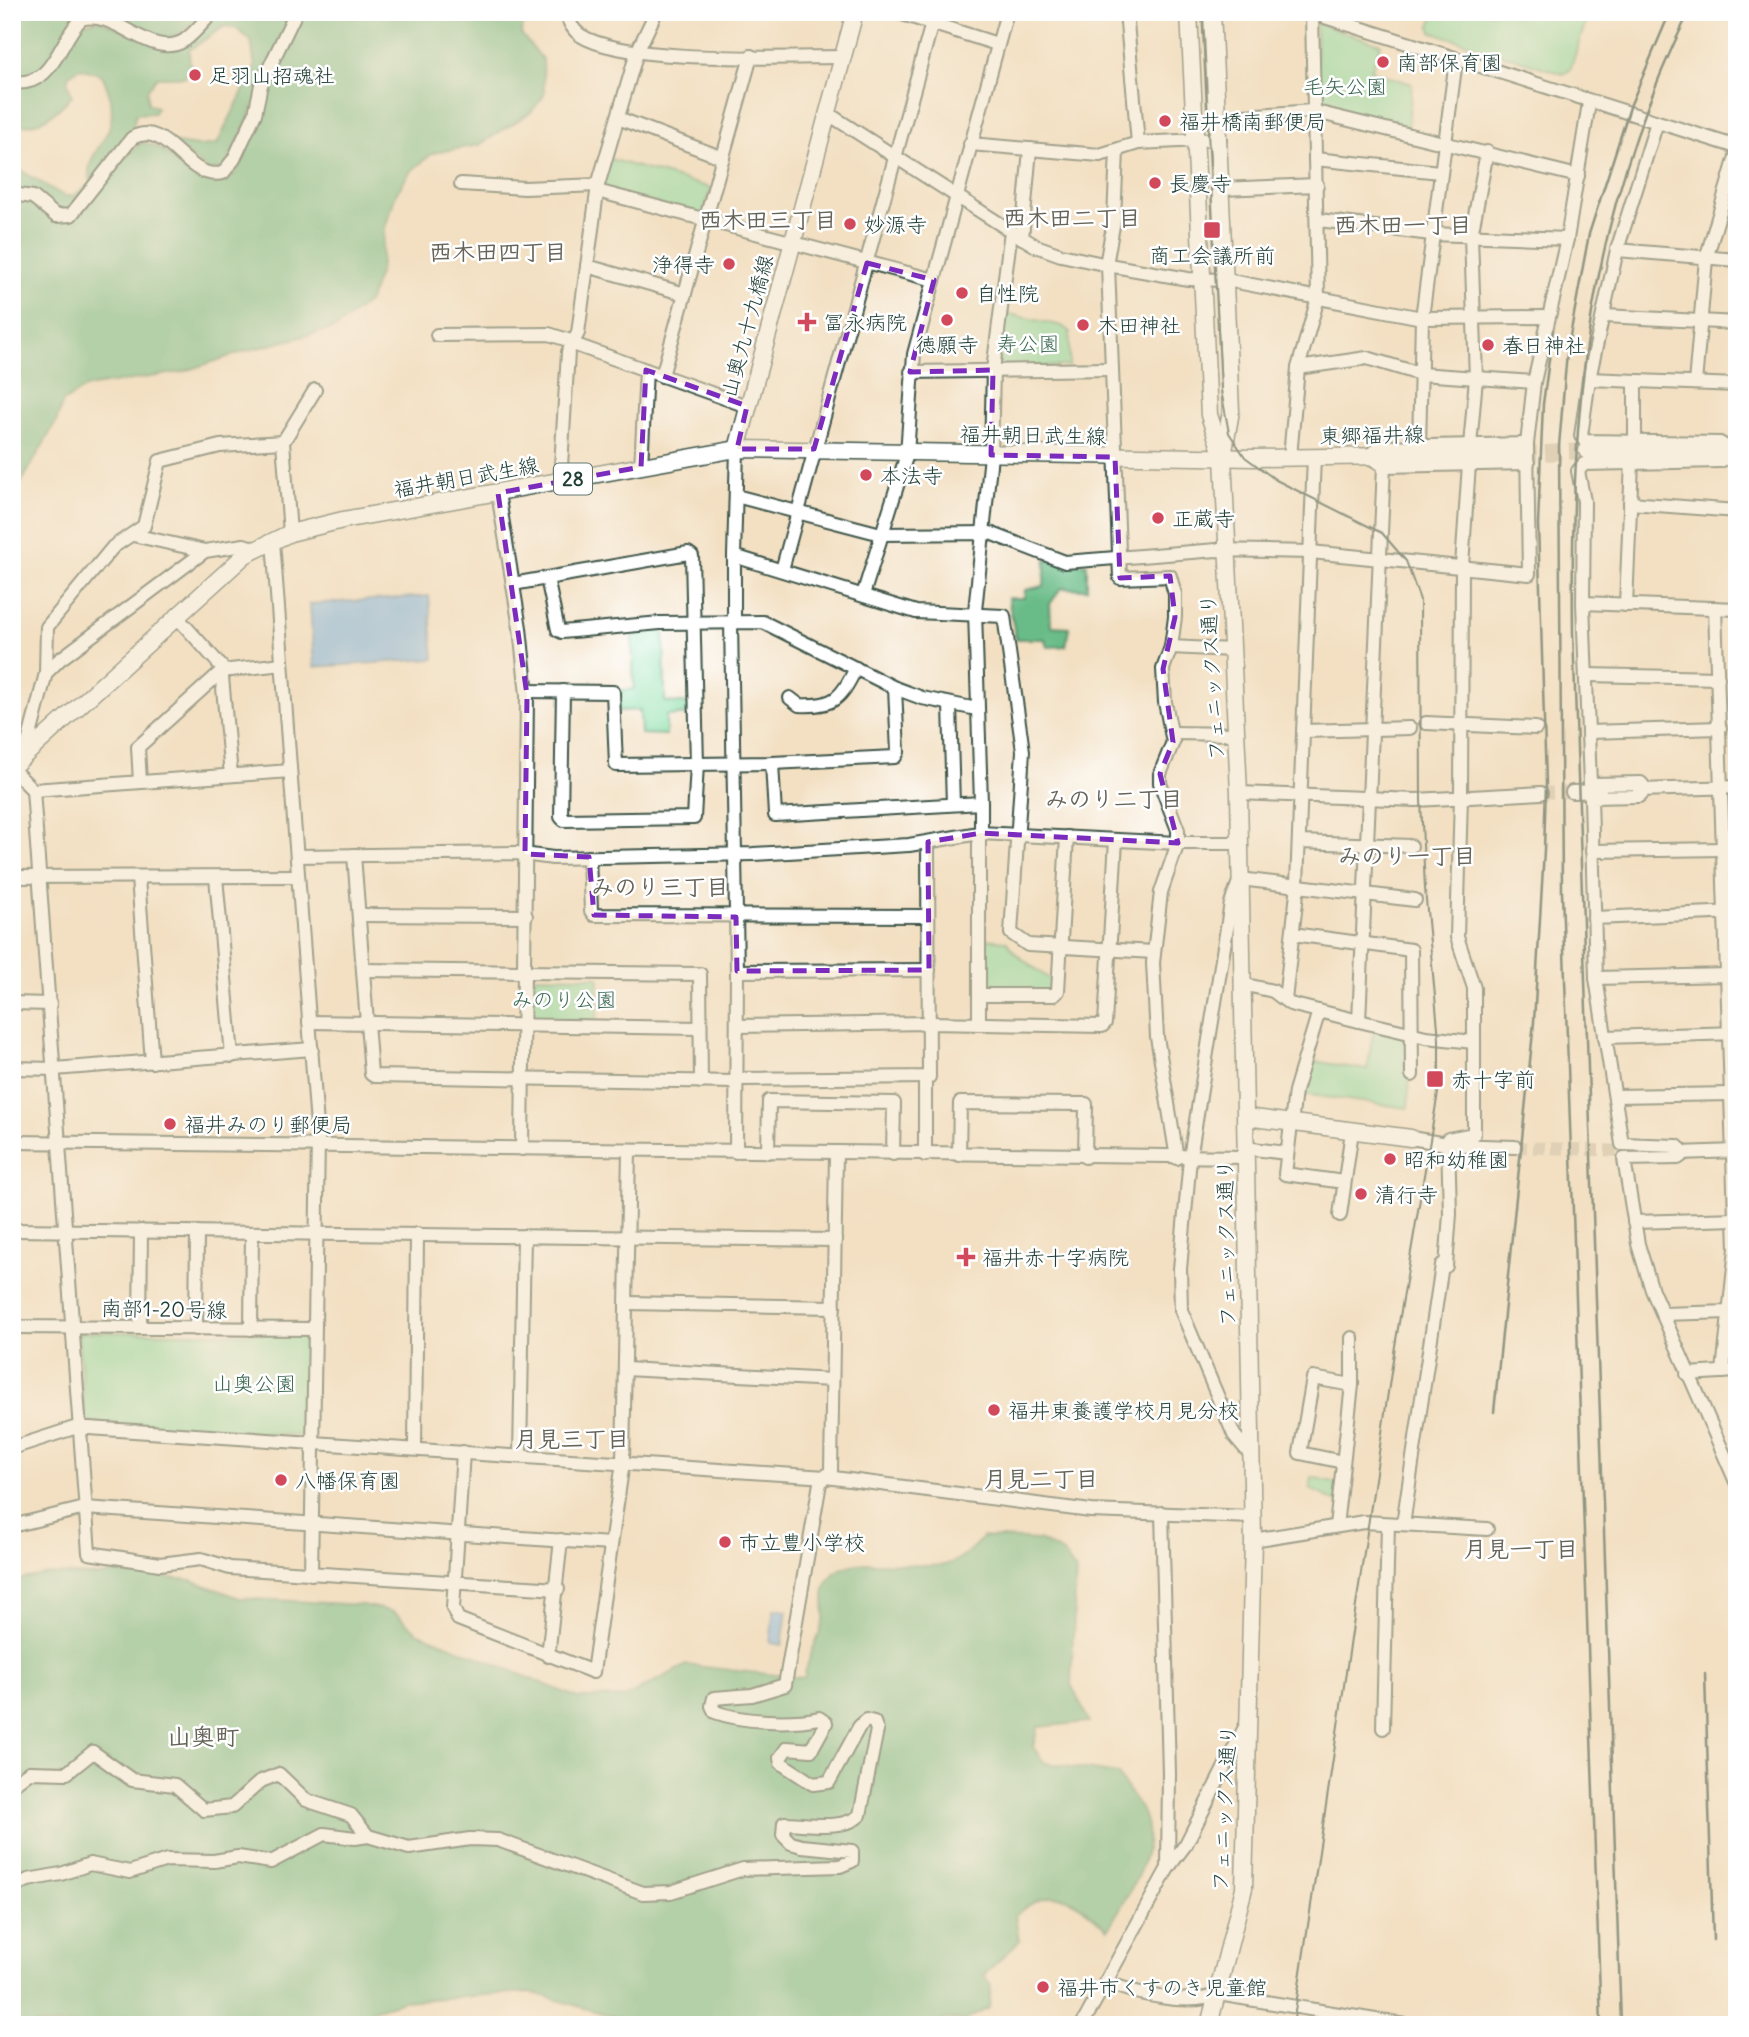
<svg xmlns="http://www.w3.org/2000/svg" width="1749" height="2037" viewBox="0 0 1749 2037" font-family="Delius,'Klee One',sans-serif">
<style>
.green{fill:#82dca1;stroke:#508c6a;stroke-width:2}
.forest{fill:#69bc87;stroke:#447c5e;stroke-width:2}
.water{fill:#73b1e6;stroke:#49778d;stroke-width:2}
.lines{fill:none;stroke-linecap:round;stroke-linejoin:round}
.minor-tunnel{stroke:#c9bfa6;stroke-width:12;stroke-dasharray:12 6;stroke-linecap:butt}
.major-tunnel{stroke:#c9bfa6;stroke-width:16;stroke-dasharray:16 8;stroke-linecap:butt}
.minor-casing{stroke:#3f5549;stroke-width:16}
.major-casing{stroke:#3f5549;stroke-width:19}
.minor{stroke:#fff;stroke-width:12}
.major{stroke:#fff;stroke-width:16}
.tram{stroke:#1f3d34;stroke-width:2}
.rail{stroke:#1f3d34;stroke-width:2.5}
.marked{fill:none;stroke:#7b2cbf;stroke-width:5;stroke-dasharray:14 9;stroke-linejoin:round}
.poi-dot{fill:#d1495b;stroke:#fff;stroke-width:2.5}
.labels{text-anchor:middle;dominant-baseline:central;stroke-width:5;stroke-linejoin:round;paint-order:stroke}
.shield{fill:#fff;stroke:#627771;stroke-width:2}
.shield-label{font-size:19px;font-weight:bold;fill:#1f3d34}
.poi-label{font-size:21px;fill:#1f3d34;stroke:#fff;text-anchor:start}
.park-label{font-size:21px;fill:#38654f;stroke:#fff}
.street-label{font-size:21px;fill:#1f3d34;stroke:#fff}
.neighbourhood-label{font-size:23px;font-weight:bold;fill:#666458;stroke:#fff}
.quarter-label{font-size:24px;font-weight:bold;fill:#666458;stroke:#fff}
</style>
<rect width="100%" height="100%" fill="#fff"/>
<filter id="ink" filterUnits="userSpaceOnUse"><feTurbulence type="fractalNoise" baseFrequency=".0143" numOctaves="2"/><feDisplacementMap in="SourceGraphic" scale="14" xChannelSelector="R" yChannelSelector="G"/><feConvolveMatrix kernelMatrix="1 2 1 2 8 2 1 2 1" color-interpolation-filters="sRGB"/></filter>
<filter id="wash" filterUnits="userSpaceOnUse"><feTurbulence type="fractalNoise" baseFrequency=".00686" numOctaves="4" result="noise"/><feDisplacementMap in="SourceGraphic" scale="28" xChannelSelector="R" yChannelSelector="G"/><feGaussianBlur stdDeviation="1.57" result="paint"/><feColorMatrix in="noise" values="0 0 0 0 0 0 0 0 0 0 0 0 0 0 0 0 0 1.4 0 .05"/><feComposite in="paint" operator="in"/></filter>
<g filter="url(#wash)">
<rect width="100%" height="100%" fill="#f3e0c3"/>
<!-- green -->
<g class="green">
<polygon points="1435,12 1570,12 1587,18 1570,70 1563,74 1432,32 1430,26"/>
<polygon points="1316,23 1381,44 1371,71 1412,84 1407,133 1317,109"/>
<polygon points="610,159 711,188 703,217 601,189"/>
<polygon points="1005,313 1062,326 1070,332 1069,366 1004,368 999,364"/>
<polygon points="664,627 665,702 691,704 689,714 666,716 666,735 641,734 640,710 618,711 618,691 634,689 632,630"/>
<polygon points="983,939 1006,941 1017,955 1055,983 1054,988 1049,992 987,991 983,987"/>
<polygon points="536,976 599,977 597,1020 537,1021 529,1015 530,981"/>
<polygon points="1374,1028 1412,1034 1408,1108 1301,1094 1307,1060 1367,1070"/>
<polygon points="82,1332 305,1334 310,1338 308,1433 304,1436 88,1422 85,1419 78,1335"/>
<polygon points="1312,1477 1338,1483 1337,1502 1310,1489"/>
</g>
<!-- forest -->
<g class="forest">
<polygon points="12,12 86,12 78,16 41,73 12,80"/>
<path d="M 110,12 L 206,12 C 158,57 161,36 110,12 Z"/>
<path d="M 220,12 L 292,12 L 251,114 L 225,168 L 209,171 L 171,142 L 198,146 L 217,144 L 255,67 L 251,41 L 237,29 L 225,26 L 189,50 L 190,70 L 185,77 L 157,77 L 147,90 L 148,104 L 157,107 L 154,113 L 136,114 L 131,135 L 91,182 C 82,160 105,145 110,125 C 115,107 109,90 102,75 L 80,68 L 69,75 L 67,81 L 72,95 C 57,113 36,130 12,124 L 12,86 L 28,86 L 82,23 L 99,20 L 165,48 Z"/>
<path d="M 303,12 L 526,12 L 521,34 L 543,60 L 544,96 L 531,112 L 479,145 L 433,153 L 410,172 L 396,194 L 385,228 L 380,271 L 369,301 L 336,328 L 246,351 L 182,372 L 87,387 L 63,402 L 56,422 L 12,499 L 12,197 L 23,197 L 73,218 C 102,198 114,163 142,142 C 178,148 182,187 226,182 L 236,173 L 261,120 L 268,87 Z"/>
<polygon points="12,165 64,196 72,196 90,185 70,210 62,214 12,189"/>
<polygon points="1046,559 1087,564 1087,589 1061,588 1050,604 1051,626 1069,627 1066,646 1047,647 1045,639 1016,639 1008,598 1024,598 1025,590 1044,586"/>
<path d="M 983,1537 L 1039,1540 L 1063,1553 L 1076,1571 L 1071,1684 L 1089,1722 L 1038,1727 L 1033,1747 L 1045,1763 L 1118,1774 C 1125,1789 1136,1798 1142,1811 C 1161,1851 1127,1895 1108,1929 C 1072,1898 1057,1882 1015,1915 L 1019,1941 L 984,1975 L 991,1985 L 989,2008 L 964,2021 L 945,2019 L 937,2025 L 642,2025 L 530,1992 L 403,2001 L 373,2010 L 363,2025 L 12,2025 L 12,1581 L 48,1574 L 98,1576 L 118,1573 L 191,1580 L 240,1598 L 363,1605 L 394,1612 L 417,1632 L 578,1698 L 626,1697 L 686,1665 L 804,1678 C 808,1657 817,1642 823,1622 C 827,1611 822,1600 825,1589 C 836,1545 914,1571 944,1565 C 961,1561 972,1549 983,1537 Z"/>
</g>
<!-- water -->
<g class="water">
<polygon points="429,596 434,659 314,667 310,604"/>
<polygon points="774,1609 787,1611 782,1645 770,1643"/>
</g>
</g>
<g filter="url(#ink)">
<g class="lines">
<!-- minor-tunnel -->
<g class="minor-tunnel">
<polyline points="1541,793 1572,792"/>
<polyline points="1515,1147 1622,1151"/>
</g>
<!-- major-tunnel -->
<polyline class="major-tunnel" points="1521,454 1587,451"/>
<defs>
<g id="minor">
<path d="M 566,12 C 568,21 572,29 580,35 C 624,64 785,57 842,57"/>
<polyline points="896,12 997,44"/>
<polyline points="1126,12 1138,143"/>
<polyline points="1309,12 1737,147"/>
<path d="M 12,82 C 54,88 58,42 81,19 C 117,8 151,62 185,40 C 195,33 204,21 213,12"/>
<polyline points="827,113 1011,231 1036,246 1061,255 1108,265 1188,279 1226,280 1422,318 1547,317"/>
<polyline points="618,118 723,158"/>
<polyline points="1218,118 1312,111 1578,176"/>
<polyline points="1657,122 1617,250 1589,379 1581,436 1585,441 1720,443 1736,453"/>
<polyline points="970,144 1100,155 1138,143 1220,139"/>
<polyline points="1315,159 1440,172"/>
<polyline points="461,184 525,188 598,185"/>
<polyline points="1222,189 1317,185"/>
<polyline points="597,191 934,280"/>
<path d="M 12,194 L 33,197 L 56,216 L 71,215 L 132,138 C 168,118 185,182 223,173 L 234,159 L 255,114 L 261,85 L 296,12"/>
<polyline points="1319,220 1431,234 1567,239"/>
<polyline points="1022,238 1030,149"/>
<polyline points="1617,250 1737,260"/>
<polyline points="1106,265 1114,220 1117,150"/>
<polyline points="1108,265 1120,578 1170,576 1175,594 1175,617 1171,647 1163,669 1165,702 1173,742 1160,774 1160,783 1178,830 1178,843 1161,892 1153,963 1157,1037 1177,1158"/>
<polyline points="587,266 685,294"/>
<polyline points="1605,316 1737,323"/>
<polyline points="437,335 549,334 574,342"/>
<polyline points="573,344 747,406"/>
<polyline points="1298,368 1367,358 1420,374 1534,382"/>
<polyline points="911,372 1112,369"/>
<polyline points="662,376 751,56"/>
<polyline points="1589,379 1737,385"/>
<polyline points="1635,381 1635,442"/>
<polyline points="1695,383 1706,259 1737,153"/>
<polyline points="1527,444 1380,447 1368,456 1384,466 1528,463"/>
<polyline points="1470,446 1476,378 1471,236 1487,152"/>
<polyline points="1419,447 1422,318 1456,60"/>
<polyline points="737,449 734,556 916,612 1004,616 1023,751 1011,933 1028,945 1154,952"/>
<polyline points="1290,457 1298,368 1318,298 1312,13"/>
<polyline points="641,467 646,370"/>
<polyline points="560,482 568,352 578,333 598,185 637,52 656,12"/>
<polyline points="498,493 520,628 527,695 522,1149"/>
<polyline points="736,496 881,534 990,533 1065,562 1217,550 1311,552 1529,574 1527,444 1534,382 1567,239 1589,103"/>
<polyline points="1630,503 1737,511"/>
<polyline points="290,533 283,442 315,390"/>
<polyline points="133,535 205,551"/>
<polyline points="273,541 318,1139 311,1574"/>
<polyline points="782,570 935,12"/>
<polyline points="547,578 558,630 562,632 660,623 763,622 895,688 922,698 977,709"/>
<polyline points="513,584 688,553 692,556 697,764 694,818 564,820 561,817 563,691"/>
<polyline points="863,595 907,454 914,354 1007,12"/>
<polyline points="1583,603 1737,609"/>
<polyline points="1626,605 1632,461"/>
<polyline points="1715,608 1736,1248 1723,1372"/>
<polyline points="177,617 221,666 231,775"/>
<polyline points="731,622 737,971 736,1152"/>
<polyline points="734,622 734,556"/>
<polyline points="1171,647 1232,650"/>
<polyline points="46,673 47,627 113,547 144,526 160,461 220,446 283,442"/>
<polyline points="1588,675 1718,678"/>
<polyline points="527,691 613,692 616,765 772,763 895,757 898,752 895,688"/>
<path d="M 790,698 L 799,705 C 835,707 841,698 856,668"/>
<polyline points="950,705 953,804"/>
<polyline points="1426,723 1536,728"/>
<polyline points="1303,731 1410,728"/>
<polyline points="1589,732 1720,728"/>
<polyline points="1172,733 1236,734"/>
<polyline points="25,755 46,673 59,660 205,551 244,545 256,549"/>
<polyline points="772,763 775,815 981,803 981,833"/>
<polyline points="12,769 33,790 290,771"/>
<polyline points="140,782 138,747 222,671 282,664"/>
<polyline points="33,790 89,1553 160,1564 201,1559 230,1568 558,1589"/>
<polyline points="1639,790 1737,787"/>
<polyline points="1572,792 1600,791"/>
<polyline points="1239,793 1416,800 1541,793"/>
<polyline points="981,803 975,611 991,455 993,370 1011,231"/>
<polyline points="979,833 979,1024"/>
<polyline points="1299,842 1411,846"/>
<polyline points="1592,851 1724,849"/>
<polyline points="354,855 371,1074 374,1076 736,1082"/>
<polyline points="297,856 516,853 553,858 753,854 909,845 979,833 1178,843 1240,843"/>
<polyline points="589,857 591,911 594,915 928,916"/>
<polyline points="12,877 298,876"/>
<polyline points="216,877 232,1056"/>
<polyline points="138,878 152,1062"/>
<polyline points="1297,884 1314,457"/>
<polyline points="359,915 526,916"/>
<polyline points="1594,918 1737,912"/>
<polyline points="1293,934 1411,950 1412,1075"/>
<polyline points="363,970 700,974 701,1082"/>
<polyline points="737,971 929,970"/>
<polyline points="1596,978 1728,975"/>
<polyline points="1242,984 1273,991 1290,1004 1359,1021 1426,1037 1474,1042"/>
<polyline points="980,995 1054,995 1058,991 1067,837"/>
<polyline points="1285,1000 1298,884"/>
<polyline points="12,1003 50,1004"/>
<polyline points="1319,1011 1295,1091 1285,1174 1344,1182"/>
<polyline points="1359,1021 1384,466"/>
<polyline points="309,1022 700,1028"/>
<polyline points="737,1026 929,1023 1102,1026 1105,1023 1116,840"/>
<polyline points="1605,1037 1737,1033"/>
<polyline points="12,1068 54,1069 312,1049"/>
<polyline points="736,1079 929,1077 928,842"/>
<polyline points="1615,1096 1732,1094"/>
<polyline points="1411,1138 1452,1145 1515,1147"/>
<polyline points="12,1142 1245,1157"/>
<polyline points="1245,1148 1286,1153"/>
<polyline points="768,1152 769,1101 894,1103 893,1154"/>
<polyline points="1678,1153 1737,1151"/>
<polyline points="1685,1153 1677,1146 1622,1144 1596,978 1591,797 1639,796 1646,789 1641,783 1590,784 1583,603 1584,501 1578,471 1584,464 1720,461 1733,455"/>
<polyline points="1685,1153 1678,1158 1624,1159 1638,1244 1652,1290 1737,1484"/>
<polyline points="925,1155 925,1077"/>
<polyline points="959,1155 960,1103 1086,1104 1085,1157"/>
<polyline points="1340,1215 1352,1131"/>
<polyline points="1634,1222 1737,1219"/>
<polyline points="12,1230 835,1240"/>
<polyline points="627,1303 834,1307"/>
<polyline points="1662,1314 1730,1312"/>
<polyline points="12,1327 314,1329"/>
<polyline points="140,1328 141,1231"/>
<polyline points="196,1329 197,1232"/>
<polyline points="251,1329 252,1233"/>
<polyline points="625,1369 832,1380"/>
<polyline points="1687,1374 1737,1371"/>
<polyline points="12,1448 74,1428 89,1428 826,1477 1091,1511 1253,1517"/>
<polyline points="415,1449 417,1234"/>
<polyline points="463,1452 453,1608 458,1619 593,1672 623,1462 629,1151"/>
<polyline points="1251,1455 1234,1435 1181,1310 1180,1269 1190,1158 1231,903 1240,879 1415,900"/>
<polyline points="520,1456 524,1236"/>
<polyline points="1343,1462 1300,1453 1313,1378 1352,1385"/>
<polyline points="1162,1513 1169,1773 1168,1868"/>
<polyline points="1403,1524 1442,1265 1446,1266 1450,1214 1448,1139 1474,1134 1474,988 1457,937 1461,796 1462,566 1469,464"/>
<polyline points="12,1526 85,1508 610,1544"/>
<polyline points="1336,1526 1352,1385 1352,1338"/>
<polyline points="1253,1540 1364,1522 1487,1529"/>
<polyline points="548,1656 561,1540"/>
<polyline points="1383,1728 1388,1524"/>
<polyline points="12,1785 29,1772 67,1773 93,1752 132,1780 175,1785 204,1810 232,1807 261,1781 279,1774 306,1800 351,1815 368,1836"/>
<path d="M 12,1888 L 28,1880 L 61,1874 L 90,1864 L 130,1872 L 167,1860 L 214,1861 L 238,1857 L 271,1862 L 324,1834 L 355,1838 L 368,1836 L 409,1848 L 470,1839 L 498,1840 L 643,1893 L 671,1892 L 743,1869 L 840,1866 L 852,1861 L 852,1851 L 802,1846 L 791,1843 L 783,1835 L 784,1823 C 806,1823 844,1831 860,1815 L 877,1730 L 874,1722 L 866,1720 L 859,1727 L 829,1782 L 813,1784 L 781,1763 L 780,1758 L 787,1748 L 811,1750 L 826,1723 L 819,1718 C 791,1724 742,1722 715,1712 L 712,1706 L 714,1698 L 752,1695 L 785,1685 L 820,1483 L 831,1471 L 836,1153"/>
<path d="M 1107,1982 C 1133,1994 1192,2007 1218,1994 L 1406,2025"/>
<polyline points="1082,2025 1168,1868 1186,1844 1246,1725"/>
</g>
<g id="major">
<polyline points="1189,12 1209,415 1223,457"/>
<polyline points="737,449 855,12"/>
<polyline points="1587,451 1737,453"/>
<polyline points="12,767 245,555 290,533 343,520 737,449 1255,458 1521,454"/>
<polyline points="1246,1117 1411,1138"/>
<polyline points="1209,2025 1244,1888 1253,1540 1239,793 1223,457 1231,411 1212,12"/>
</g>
</defs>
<!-- minor casing -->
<use href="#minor" class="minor-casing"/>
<!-- major casing -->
<use href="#major" class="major-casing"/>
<!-- minor -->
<use href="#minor" class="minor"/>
<!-- major -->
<use href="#major" class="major"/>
<!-- tram -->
<polyline class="tram" points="1202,12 1221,390 1229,433 1245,457 1276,480 1382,533 1406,561 1420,600 1421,800 1425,889 1439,1039 1439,1087 1395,1346 1293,2025"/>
<!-- rail -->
<g class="rail">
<polyline points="1494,1412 1534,1022 1544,850 1546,784 1538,524 1543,404 1553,330"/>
<polyline points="1705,1674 1713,1940"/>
<polyline points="1601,2025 1562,892 1559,446 1567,352 1589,234 1631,104 1670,12"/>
<path d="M 1621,2025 L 1573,632 C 1570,407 1587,217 1689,12"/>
</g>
</g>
</g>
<!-- marked area -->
<path d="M0 0H1749V2037H0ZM 867,263 L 934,280 L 910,372 L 993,370 L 991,455 L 1115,457 L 1120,578 L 1170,576 L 1175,617 L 1163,669 L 1173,742 L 1160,774 L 1178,843 L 981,833 L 928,842 L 929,970 L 737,971 L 736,917 L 594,915 L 589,857 L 525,854 L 527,695 L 498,493 L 641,467 L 646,370 L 747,406 L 737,449 L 814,449 Z" fill="#f3e0c3" fill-opacity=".55" fill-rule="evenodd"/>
<path class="marked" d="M 867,263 L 934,280 L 910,372 L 993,370 L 991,455 L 1115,457 L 1120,578 L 1170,576 L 1175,617 L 1163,669 L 1173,742 L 1160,774 L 1178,843 L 981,833 L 928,842 L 929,970 L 737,971 L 736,917 L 594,915 L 589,857 L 525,854 L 527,695 L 498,493 L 641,467 L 646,370 L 747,406 L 737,449 L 814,449 Z"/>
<!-- markers -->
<g class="poi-dot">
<circle cx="1383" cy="62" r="7"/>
<circle cx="195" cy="75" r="7"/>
<circle cx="1165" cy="121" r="7"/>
<circle cx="1155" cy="183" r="7"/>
<circle cx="850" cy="224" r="7"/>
<rect x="1203" y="221" width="18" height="18" rx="3.5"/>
<circle cx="729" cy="264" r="7"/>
<circle cx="962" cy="293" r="7"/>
<circle cx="947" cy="320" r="7"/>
<path d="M803.5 311.5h7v7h7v7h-7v7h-7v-7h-7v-7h7z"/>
<circle cx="1083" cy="325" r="7"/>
<circle cx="1488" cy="345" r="7"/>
<circle cx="866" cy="475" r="7"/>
<circle cx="1158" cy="518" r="7"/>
<rect x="1426" y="1070" width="18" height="18" rx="3.5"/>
<circle cx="170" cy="1124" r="7"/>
<circle cx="1390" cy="1159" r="7"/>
<circle cx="1361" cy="1194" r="7"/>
<path d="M962.5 1246.5h7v7h7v7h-7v7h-7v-7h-7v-7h7z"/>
<circle cx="994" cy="1410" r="7"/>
<circle cx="281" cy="1480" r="7"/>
<circle cx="725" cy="1542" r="7"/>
<circle cx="1043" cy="1987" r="7"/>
</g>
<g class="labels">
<!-- shield labels -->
<rect class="shield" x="554" y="463.5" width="38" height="31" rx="5"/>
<g class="shield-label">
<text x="573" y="479">28</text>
</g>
<!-- poi labels -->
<g class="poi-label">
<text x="1397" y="62">南部保育園</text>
<text x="209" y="75">足羽山招魂社</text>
<text x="1179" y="121">福井橋南郵便局</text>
<text x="1169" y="183">長慶寺</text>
<text x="864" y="224">妙源寺</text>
<text x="1212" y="255" text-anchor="middle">商工会議所前</text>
<text x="715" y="264" text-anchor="end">浄得寺</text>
<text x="976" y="293">自性院</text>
<text x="823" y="322">冨永病院</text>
<text x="1097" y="325">木田神社</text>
<text x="947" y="344" text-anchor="middle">徳願寺</text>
<text x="1502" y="345">春日神社</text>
<text x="880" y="475">本法寺</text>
<text x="1172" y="518">正蔵寺</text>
<text x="1451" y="1079">赤十字前</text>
<text x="184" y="1124">福井みのり郵便局</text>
<text x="1404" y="1159">昭和幼稚園</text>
<text x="1375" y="1194">清行寺</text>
<text x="982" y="1257">福井赤十字病院</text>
<text x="1008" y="1410">福井東養護学校月見分校</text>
<text x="295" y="1480">八幡保育園</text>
<text x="739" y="1542">市立豊小学校</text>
<text x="1057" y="1987">福井市くすのき児童館</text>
</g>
<!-- park labels -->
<g class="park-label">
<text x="1345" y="86">毛矢公園</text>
<text x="1028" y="343">寿公園</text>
<text x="564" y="999">みのり公園</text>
<text x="254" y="1383">山奥公園</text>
</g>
<!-- street labels -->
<g class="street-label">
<text transform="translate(747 326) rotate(-75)">山奥九十九橋線</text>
<text transform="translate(1033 435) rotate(1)">福井朝日武生線</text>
<text transform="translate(1372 435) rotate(-1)">東郷福井線</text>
<text transform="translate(466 477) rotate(-10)">福井朝日武生線</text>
<text transform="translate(1212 677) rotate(-93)">フェニックス通り</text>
<text transform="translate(1226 1243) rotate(-91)">フェニックス通り</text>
<text transform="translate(164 1309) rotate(1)">南部1-20号線</text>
<text transform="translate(1224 1808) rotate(-87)">フェニックス通り</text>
</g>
<!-- neighbourhood labels -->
<g class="neighbourhood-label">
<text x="1072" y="217">西木田二丁目</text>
<text x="768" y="219">西木田三丁目</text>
<text x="1403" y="224">西木田一丁目</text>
<text x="498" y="251">西木田四丁目</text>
<text x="1114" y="798">みのり二丁目</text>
<text x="1407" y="855">みのり一丁目</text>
<text x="660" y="886">みのり三丁目</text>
<text x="572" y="1438">月見三丁目</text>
<text x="1041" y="1478">月見二丁目</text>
<text x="1521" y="1548">月見一丁目</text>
</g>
<!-- quarter labels -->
<g class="quarter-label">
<text x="203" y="1736">山奥町</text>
</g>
</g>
<!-- margin -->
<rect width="1749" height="2037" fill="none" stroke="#fff" stroke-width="42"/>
</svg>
